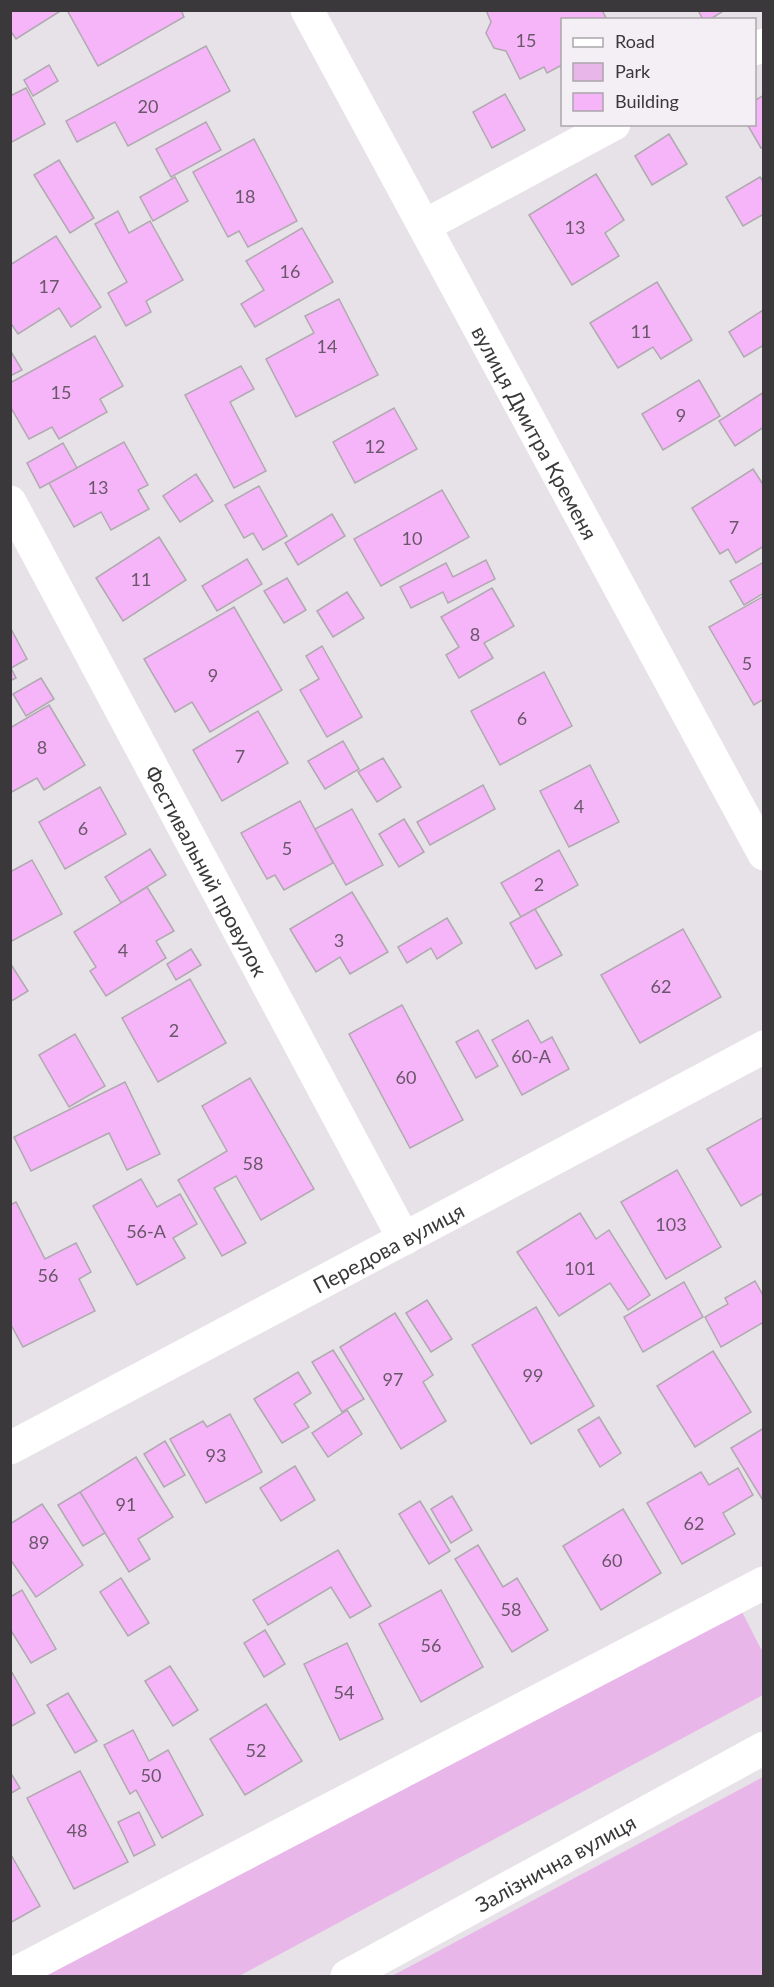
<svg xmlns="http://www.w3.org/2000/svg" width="774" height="1987" viewBox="0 0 774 1987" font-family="Lato,sans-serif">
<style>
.green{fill:#e8b6e9}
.building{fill:#f7b5f9;stroke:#afaaaf;stroke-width:1.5}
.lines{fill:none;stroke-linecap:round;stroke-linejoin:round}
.minor{stroke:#fff;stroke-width:33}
.labels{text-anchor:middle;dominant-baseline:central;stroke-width:5;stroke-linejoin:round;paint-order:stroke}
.number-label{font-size:18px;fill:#69576a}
.street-label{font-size:21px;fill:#3a383a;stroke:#f4eff4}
</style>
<rect width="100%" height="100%" fill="#e7e2e7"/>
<!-- green -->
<g class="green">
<polygon points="740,1608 761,1649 763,1648 763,1695 239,1976 29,1976"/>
<polygon points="763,1777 763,1976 392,1976"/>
</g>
<!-- building -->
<g class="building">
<polygon points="10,10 62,10 16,39 10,30"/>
<polygon points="67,10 181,10 184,17 98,66"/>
<polygon points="602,10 607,20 562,20 562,65 547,73 544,67 520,79 506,51 494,48 486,33 491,22 486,10"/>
<polygon points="698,10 725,10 709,20 703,20"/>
<polygon points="206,46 230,91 128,146 115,122 77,142 66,121"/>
<polygon points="49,65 58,81 33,96 24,80"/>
<polygon points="26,88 45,124 10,143 10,96"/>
<polygon points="505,94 525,130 492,148 473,112"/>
<polygon points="764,95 764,147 761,148 747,124 754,124 754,101"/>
<polygon points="206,122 221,150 171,177 156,149"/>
<polygon points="669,134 687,164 652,185 635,156"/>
<polygon points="254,139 297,221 248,247 239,231 228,237 193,172"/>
<polygon points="59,160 94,218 70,233 34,175"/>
<polygon points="596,174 624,220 605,233 619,256 572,285 529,215"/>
<polygon points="175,177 188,201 153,221 140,197"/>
<polygon points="760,177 764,183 764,214 743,226 726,197"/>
<polygon points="118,211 129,233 150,221 183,280 146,301 151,312 126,326 108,293 127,282 95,224"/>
<polygon points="302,228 333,282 255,327 241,304 264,290 246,261"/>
<polygon points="56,236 101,307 71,327 59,308 18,334 10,322 10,265"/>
<polygon points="657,282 692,340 661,359 653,347 618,368 590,323"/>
<polygon points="339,299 378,375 296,417 266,359 314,333 305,316"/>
<polygon points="763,310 764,345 744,357 729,332"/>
<polygon points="95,336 123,386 100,399 107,412 59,439 52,427 29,439 10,406 10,383"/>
<polygon points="10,350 22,370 10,376"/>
<polygon points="241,366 254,389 230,402 266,471 234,488 185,395"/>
<polygon points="699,380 720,416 663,450 642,414"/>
<polygon points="764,392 764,427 735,446 719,421"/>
<polygon points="394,408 417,449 355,483 333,442"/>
<polygon points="124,442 148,485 138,490 149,509 111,530 101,512 74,527 49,483"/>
<polygon points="63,443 77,468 40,488 27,463"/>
<polygon points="753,469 764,486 764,546 736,563 728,549 720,554 692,508"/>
<polygon points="196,474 213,501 180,522 163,496"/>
<polygon points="259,486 287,536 263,550 253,533 244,538 225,505"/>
<polygon points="442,490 469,537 381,586 354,539"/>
<polygon points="332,514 345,536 298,565 285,543"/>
<polygon points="159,537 186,580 123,621 96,578"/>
<polygon points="247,559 262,584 217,611 202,586"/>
<polygon points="486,560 495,579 448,603 443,592 411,608 400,587 446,563 453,577"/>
<polygon points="764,562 764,593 744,605 730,581"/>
<polygon points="287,578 306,610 284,623 264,591"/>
<polygon points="492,588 514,626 484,643 493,658 459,678 446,655 459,647 441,617"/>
<polygon points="347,592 364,618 333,637 317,611"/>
<polygon points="764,596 764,699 754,705 709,627"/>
<polygon points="234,607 282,690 210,732 192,702 175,712 144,659"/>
<polygon points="10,627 27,659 11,668 16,678 10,681"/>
<polygon points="322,646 362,717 327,737 300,690 319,679 306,656"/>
<polygon points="544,672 572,726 500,765 471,711"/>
<polygon points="41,678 54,699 26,716 13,694"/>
<polygon points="49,705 85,765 44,790 37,778 10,793 10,728"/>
<polygon points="258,711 288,763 222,801 193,750"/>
<polygon points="343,741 359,769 325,789 308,761"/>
<polygon points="383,758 401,787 377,802 358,772"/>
<polygon points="590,765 619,822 569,847 540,791"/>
<polygon points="483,785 495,809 430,845 417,822"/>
<polygon points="100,787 126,834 65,869 39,822"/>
<polygon points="300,801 333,863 284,890 275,875 267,879 241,833"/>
<polygon points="352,809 383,865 346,885 315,829"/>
<polygon points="404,819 424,852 399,867 379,834"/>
<polygon points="150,849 166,875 121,903 105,877"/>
<polygon points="559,850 578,885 521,917 501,883"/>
<polygon points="32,860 62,914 10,942 10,872"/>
<polygon points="147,887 174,931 156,941 166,958 106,996 90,971 96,967 74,932"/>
<polygon points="352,892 388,952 350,974 340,957 316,972 290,929"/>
<polygon points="535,909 562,955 536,969 510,923"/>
<polygon points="447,918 462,943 437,959 431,948 407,963 398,947"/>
<polygon points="683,929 721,997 640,1043 601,975"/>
<polygon points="191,949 201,965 176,980 167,964"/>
<polygon points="10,963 28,991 10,1002"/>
<polygon points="190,979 226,1043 158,1082 122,1018"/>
<polygon points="402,1005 463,1120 410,1148 349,1034"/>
<polygon points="528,1020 541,1043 552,1037 569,1069 522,1095 492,1040"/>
<polygon points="478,1030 498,1066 476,1078 456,1042"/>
<polygon points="75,1034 105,1086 69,1107 39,1055"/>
<polygon points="250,1078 314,1189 261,1220 236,1176 214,1188 246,1243 222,1256 178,1180 227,1151 202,1106"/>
<polygon points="125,1082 160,1154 127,1170 109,1133 31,1171 14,1137"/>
<polygon points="764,1117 764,1193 741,1206 707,1149"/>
<polygon points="677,1170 721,1247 666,1279 621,1202"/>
<polygon points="141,1179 157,1207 180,1194 197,1224 173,1238 185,1258 137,1285 93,1206"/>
<polygon points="16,1202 45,1259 76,1243 91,1272 79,1279 95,1311 23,1347 10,1323 10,1205"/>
<polygon points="580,1213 596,1239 609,1230 650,1295 628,1310 610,1283 559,1316 517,1252"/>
<polygon points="755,1281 764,1297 764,1322 721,1347 705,1317 728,1304 725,1298"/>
<polygon points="684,1282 703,1317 643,1352 624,1317"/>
<polygon points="427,1300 452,1339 431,1352 406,1313"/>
<polygon points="536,1307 594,1406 531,1444 472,1345"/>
<polygon points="395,1313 433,1375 423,1382 446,1421 401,1449 340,1347"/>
<polygon points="333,1350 364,1399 342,1412 312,1362"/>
<polygon points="713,1351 751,1412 695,1447 657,1386"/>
<polygon points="298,1372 311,1393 294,1404 309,1427 282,1443 254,1399"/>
<polygon points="347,1410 362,1434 328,1457 312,1433"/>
<polygon points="230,1414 262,1472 206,1503 170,1439 203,1421 207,1427"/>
<polygon points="599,1417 621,1453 600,1467 578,1430"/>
<polygon points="764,1428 764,1502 731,1448"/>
<polygon points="165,1441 185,1475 164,1487 144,1454"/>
<polygon points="136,1457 173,1517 138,1539 150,1559 129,1572 80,1492"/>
<polygon points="295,1466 315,1500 281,1521 260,1488"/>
<polygon points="738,1468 753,1495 723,1513 735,1534 682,1564 647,1503 701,1472 709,1485"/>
<polygon points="80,1492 105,1533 83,1546 58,1505"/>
<polygon points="452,1496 472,1530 451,1543 431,1509"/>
<polygon points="420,1501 450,1551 429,1564 399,1514"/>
<polygon points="42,1504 83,1565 36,1597 10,1559 10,1524"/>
<polygon points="623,1509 661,1573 601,1610 563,1546"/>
<polygon points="478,1545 503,1587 517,1578 548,1630 512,1652 455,1559"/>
<polygon points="338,1550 371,1606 350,1618 331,1587 268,1625 253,1600"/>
<polygon points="121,1578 149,1623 128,1636 100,1592"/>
<polygon points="22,1590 56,1649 31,1663 10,1629 10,1597"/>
<polygon points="441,1590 483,1667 421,1702 379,1624"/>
<polygon points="265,1630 285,1664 264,1677 244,1643"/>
<polygon points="347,1643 383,1719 340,1740 304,1664"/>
<polygon points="170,1666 198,1710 173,1726 145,1681"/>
<polygon points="10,1669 35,1713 10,1727"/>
<polygon points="68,1693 97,1741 75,1753 47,1705"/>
<polygon points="266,1704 302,1761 245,1795 210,1739"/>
<polygon points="133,1730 149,1761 168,1750 203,1815 162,1838 136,1790 130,1794 104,1745"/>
<polygon points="80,1771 128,1862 74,1889 27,1798"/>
<polygon points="10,1772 20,1788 10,1794"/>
<polygon points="139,1812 155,1845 134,1856 118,1822"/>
<polygon points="10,1853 40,1906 10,1923"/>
</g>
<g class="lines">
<!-- minor -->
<g class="minor">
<path id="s1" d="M 307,10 L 764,854"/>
<polyline points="754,49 764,45"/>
<polyline points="424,226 614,124"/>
<path id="s2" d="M 10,502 L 404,1239"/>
<path id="s3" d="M 10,1448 L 764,1047"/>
<polyline points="10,1976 764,1583"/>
<path id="s4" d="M 347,1976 L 764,1748"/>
</g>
</g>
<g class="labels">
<!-- number labels -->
<g class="number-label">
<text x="526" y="40">15</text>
<text x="148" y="106">20</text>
<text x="245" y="196">18</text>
<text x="575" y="227">13</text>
<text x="290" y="271">16</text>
<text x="49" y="286">17</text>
<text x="641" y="331">11</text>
<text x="327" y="346">14</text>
<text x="61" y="392">15</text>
<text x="681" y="415">9</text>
<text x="375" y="446">12</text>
<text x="98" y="487">13</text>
<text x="734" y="527">7</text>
<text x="412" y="538">10</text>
<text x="141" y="579">11</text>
<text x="475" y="634">8</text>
<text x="747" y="663">5</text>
<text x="213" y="675">9</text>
<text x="522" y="718">6</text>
<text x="42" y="747">8</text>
<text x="240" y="756">7</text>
<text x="579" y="806">4</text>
<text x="83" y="828">6</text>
<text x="287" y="848">5</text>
<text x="539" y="884">2</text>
<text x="339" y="940">3</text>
<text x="123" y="950">4</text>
<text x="661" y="986">62</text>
<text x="174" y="1030">2</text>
<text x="531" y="1056">60-А</text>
<text x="406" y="1077">60</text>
<text x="253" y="1163">58</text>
<text x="671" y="1224">103</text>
<text x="146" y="1231">56-А</text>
<text x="580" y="1268">101</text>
<text x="48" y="1275">56</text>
<text x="533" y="1375">99</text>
<text x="393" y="1379">97</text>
<text x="216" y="1455">93</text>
<text x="126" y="1504">91</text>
<text x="694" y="1523">62</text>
<text x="39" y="1542">89</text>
<text x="612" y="1560">60</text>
<text x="511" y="1609">58</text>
<text x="431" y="1645">56</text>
<text x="344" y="1692">54</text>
<text x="256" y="1750">52</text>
<text x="151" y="1775">50</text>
<text x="77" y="1830">48</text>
</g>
<!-- street labels -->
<g class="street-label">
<text stroke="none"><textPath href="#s1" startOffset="480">вулиця Дмитра Кременя</textPath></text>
<text stroke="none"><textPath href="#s2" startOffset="418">Фестивальний провулок</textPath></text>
<text stroke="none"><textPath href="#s3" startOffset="428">Передова вулиця</textPath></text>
<text stroke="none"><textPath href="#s4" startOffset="237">Залізнична вулиця</textPath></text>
</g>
</g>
<!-- border -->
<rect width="774" height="1987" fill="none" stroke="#3a383a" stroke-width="24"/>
<!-- legend -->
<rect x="561" y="18" width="195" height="108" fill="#f4eff4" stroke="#aaa6aa" stroke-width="1.5"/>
<rect x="573" y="38" width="30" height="9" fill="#ffffff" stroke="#aaa6aa" stroke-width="1.5"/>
<text x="615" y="48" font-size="18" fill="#3a383a">Road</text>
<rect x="573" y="63" width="30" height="18" fill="#e8b6e9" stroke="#aaa6aa" stroke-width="1.5"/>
<text x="615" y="78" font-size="18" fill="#3a383a">Park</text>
<rect x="573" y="93" width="30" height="18" fill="#f7b5f9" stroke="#aaa6aa" stroke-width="1.5"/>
<text x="615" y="108" font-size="18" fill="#3a383a">Building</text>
</svg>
